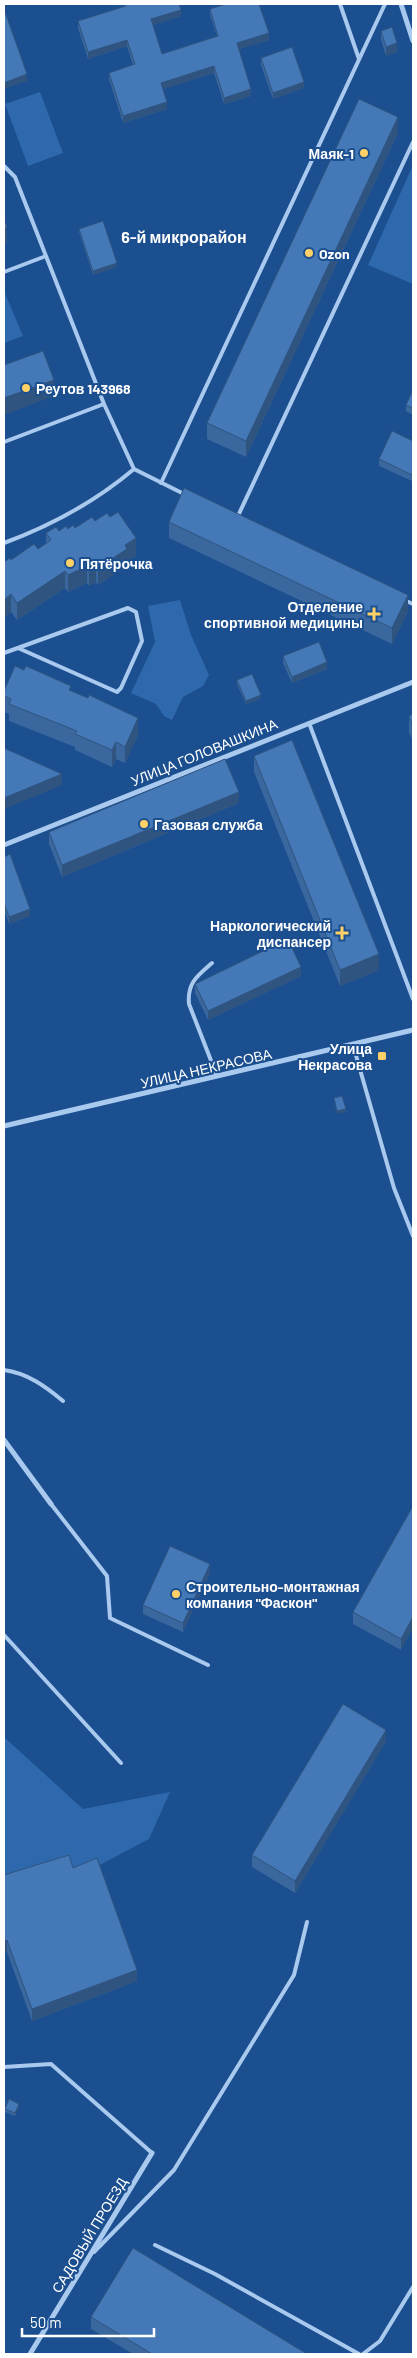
<svg xmlns="http://www.w3.org/2000/svg" width="417" height="2358" font-family="Barlow,sans-serif">
<rect width="100%" height="100%" fill="#1b4f8f"/>
<path fill="#2e69ad" d="M40 92 63 153 28 166 5 104Z
M413 165V284L368 265Z
M4 291 23 336 4 343Z
M180 600 191 635 209 675 203 686 183 697 172 720 164 716 156 704 131 693 155 642 148 606Z
M4 1737 83 1809 170 1792 149 1839 96 1867H60L4 1886Z"/>
<g fill="none" stroke-linecap="round" stroke-linejoin="round">
<path stroke="#a9c9ee" stroke-width="4" d="M340 4 359 59
M4 166 15 177 104 404 134 469 186 495
M4 272 46 256
M4 442 104 404
M161 483 385 4
M237 518 413 142
M4 543C50 526 96 501 134 469
M404 600 413 604
M4 653 128 608 136 612 142 641 121 688 117 692 18 648
M309 723 413 999
M212 963C197 976 187 983 189 1004L217 1076
M353 1045 394 1188 413 1236
M4 1370C27 1373 45 1386 63 1401
M51 1504 107 1576 110 1618 208 1665
M4 1635 121 1763
M4 2067 51 2064 152 2153
M155 2245 215 2274 359 2354
M94 2252 174 2170 294 1975 307 1922
M363 2354 380 2341 413 2287"/>
<path stroke="#a9c9ee" stroke-width="5" d="M401 4 413 41
M4 845 413 682
M4 1126 413 1030
M4 1440 51 1504
M30 2354 152 2153"/>
</g>
<path fill="#3a679d" d="M124 4H179L181 16 153 25 162 54 217 36 210 15V9L269 40 239 49 251 96 224 104 214 73 163 89 167 109 123 123 109 79V73L133 65 127 46 88 59 78 28V21L124 6Z
M381 31 397 52 386 56 381 40Z
M261 58 304 88 273 99 261 65Z
M398 133 246 457 207 439V423Z
M79 229 117 267 93 275 79 232Z
M413 390V415L406 411V405Z
M413 441V479L412 481 379 466V459Z
M95 521 136 556 127 561V566L98 585 96 582 89 586 87 583 68 592 65 588 17 620 11 612 4 617V562L11 560 38 549 46 543V533L68 529 75 528Z
M169 522 408 611 392 644 169 538Z
M283 656 327 669 292 683 283 663Z
M237 680 261 698 246 704 237 684Z
M4 691H71L138 735 125 763 116 759 112 767 75 750V747L9 721V714L4 712Z
M413 714V743L409 732V716Z
M254 756 379 970 340 986 254 772Z
M239 803 62 877 49 844V832Z
M4 857 30 916 9 924 4 910Z
M301 976 208 1020 195 993V984Z
M413 1506 401 1650 353 1624V1612Z
M210 1573 183 1632 143 1614V1605Z
M386 1741 295 1893 252 1867V1855Z
M73 1868 137 1981 32 2021 7 1952 4 1875Z
M19 2107 15 2116 5 2112V2109Z
M91 2317 307 2354H133L91 2329Z"/>
<path fill="#305480" d="M181 10V16L151 26V19Z
M269 33V40L237 50V43Z
M127 40V46L88 59V52Z
M397 43V52L386 56V47Z
M214 66V73L161 90V83Z
M27 74V81L4 89V83Z
M304 82V88L273 99V93Z
M251 89V96L224 104V98Z
M167 102V109L123 123V116Z
M398 117V133L246 457V441Z
M7 227V242L4 243V229Z
M117 263V267L93 275V271Z
M54 380V396L4 415V398Z
M136 538V556L127 561V566L98 585V568L125 545Z
M96 565V582L89 586V569Z
M87 566V583L68 592V575Z
M65 571V588L17 620V603Z
M11 594V612L4 617V600Z
M408 595V611L392 644V628Z
M327 662V669L292 683V677Z
M261 695V698L246 704V701Z
M138 718V735L125 763V747Z
M116 742V759L112 767V750Z
M62 774V785L4 809V798Z
M239 792V803L62 877V865Z
M30 909V916L9 924V917Z
M379 954V970L340 986V970Z
M301 967V976L208 1020V1011Z
M346 1109V1112L337 1114V1111Z
M210 1564V1573L183 1632V1623Z
M413 1617V1628L401 1650V1639Z
M386 1730V1741L295 1893V1881Z
M7 1940V1952H4V1941Z
M137 1970V1981L32 2021V2009Z
M19 2104V2107L15 2116V2113Z"/>
<path fill="#4478b7" stroke="#305480" d="M126 4H179L181 10 151 19 162 54 218 36 210 9 226 4H259L269 33 237 43 251 89 224 98 214 66 161 83 167 102 123 116 109 73 135 64 127 40 88 52 78 21 126 6Z
M4 9 27 74 4 83Z
M392 27 397 43 386 47 381 31Z
M292 47 304 82 273 93 261 58Z
M359 99 398 117 246 441 207 423Z
M4 219 7 227 4 229Z
M103 221 117 263 93 271 79 229Z
M43 351 54 380 4 398V365Z
M413 390V408L406 405Z
M392 431 413 441V472L412 475 379 459Z
M184 488 408 595 392 628 169 522Z
M118 512 136 538 125 545 127 549 98 568 96 565 89 569 87 566 68 575 65 571 17 603 11 594 4 600V562L10 558 11 560 34 544 38 549 51 540 46 533 56 527 59 531 66 526 68 529 73 525 75 528 92 517 95 521 107 513 110 517Z
M319 642 327 662 292 677 283 656Z
M15 666 24 670 26 666 71 686 69 690 88 698 89 695 138 718 125 747 116 742 112 750 75 734 77 731 9 704 11 699 4 696V691Z
M252 674 261 695 246 701 237 680Z
M413 714V727L409 716Z
M292 740 379 954 340 970 254 756Z
M4 748 62 774 4 798Z
M225 759 239 792 62 865 49 832Z
M10 854 30 909 9 917 4 903V857Z
M288 939 301 967 208 1011 195 984Z
M342 1096 346 1109 337 1111 334 1098Z
M413 1506V1617L401 1639 353 1612Z
M170 1546 210 1564 183 1623 143 1605Z
M343 1704 386 1730 295 1881 252 1855Z
M69 1855 73 1868 97 1858 137 1970 32 2009 7 1940 4 1941V1875Z
M9 2099 19 2104 15 2113 5 2109Z
M133 2248 307 2354H152L91 2317Z"/>
<g fill="#ffd166" stroke="#1b4f8f" stroke-width="2">
<circle cx="364" cy="153" r="5"/>
<circle cx="309" cy="253" r="5"/>
<circle cx="26" cy="388" r="5"/>
<circle cx="70" cy="563" r="5"/>
<path d="M371.5 606.5h5v5h5v5h-5v5h-5v-5h-5v-5h5z"/>
<circle cx="144" cy="824" r="5"/>
<path d="M339.5 925.5h5v5h5v5h-5v5h-5v-5h-5v-5h5z"/>
<rect x="377" y="1051" width="10" height="10" rx="2.5"/>
<circle cx="176" cy="1594" r="5"/>
</g>
<g text-anchor="middle" dominant-baseline="central" stroke-width="4" stroke-linejoin="round" paint-order="stroke">
<g font-size="14" font-weight="bold" fill="#fff" stroke="#1b4f8f" text-anchor="start">
<text x="354" y="153" text-anchor="end">Маяк-1</text>
<text x="319" y="253">Ozon</text>
<text x="36" y="388">Реутов 143968</text>
<text x="80" y="563">Пятёрочка</text>
<text x="363" y="606" text-anchor="end">Отделение<tspan x="363" dy="16">спортивной медицины</tspan></text>
<text x="154" y="824">Газовая служба</text>
<text x="331" y="925" text-anchor="end">Наркологический<tspan x="331" dy="16">диспансер</tspan></text>
<text x="372" y="1048" text-anchor="end">Улица<tspan x="372" dy="16">Некрасова</tspan></text>
<text x="186" y="1586">Строительно-монтажная<tspan x="186" dy="16">компания "Фаскон"</tspan></text>
</g>
<g font-size="14" fill="#fff" stroke="#1b4f8f">
<text transform="translate(204 752) rotate(-22)">УЛИЦА ГОЛОВАШКИНА</text>
<text transform="translate(206 1068) rotate(-13)">УЛИЦА НЕКРАСОВА</text>
<text transform="translate(89 2235) rotate(-59)">САДОВЫЙ ПРОЕЗД</text>
</g>
<g font-size="16" font-weight="bold" fill="#fff" stroke="#1b4f8f">
<text x="184" y="236">6-й микрорайон</text>
</g>
</g>
<rect width="417" height="2358" fill="none" stroke="#ffffff" stroke-width="10"/>
<path d="M22 2328v8h132v-8" fill="none" stroke="#ffffff" stroke-width="2.5"/>
<text x="30" y="2328" font-size="15" fill="#ffffff" stroke="#1b4f8f" stroke-width="4" paint-order="stroke">50 m</text>
</svg>
